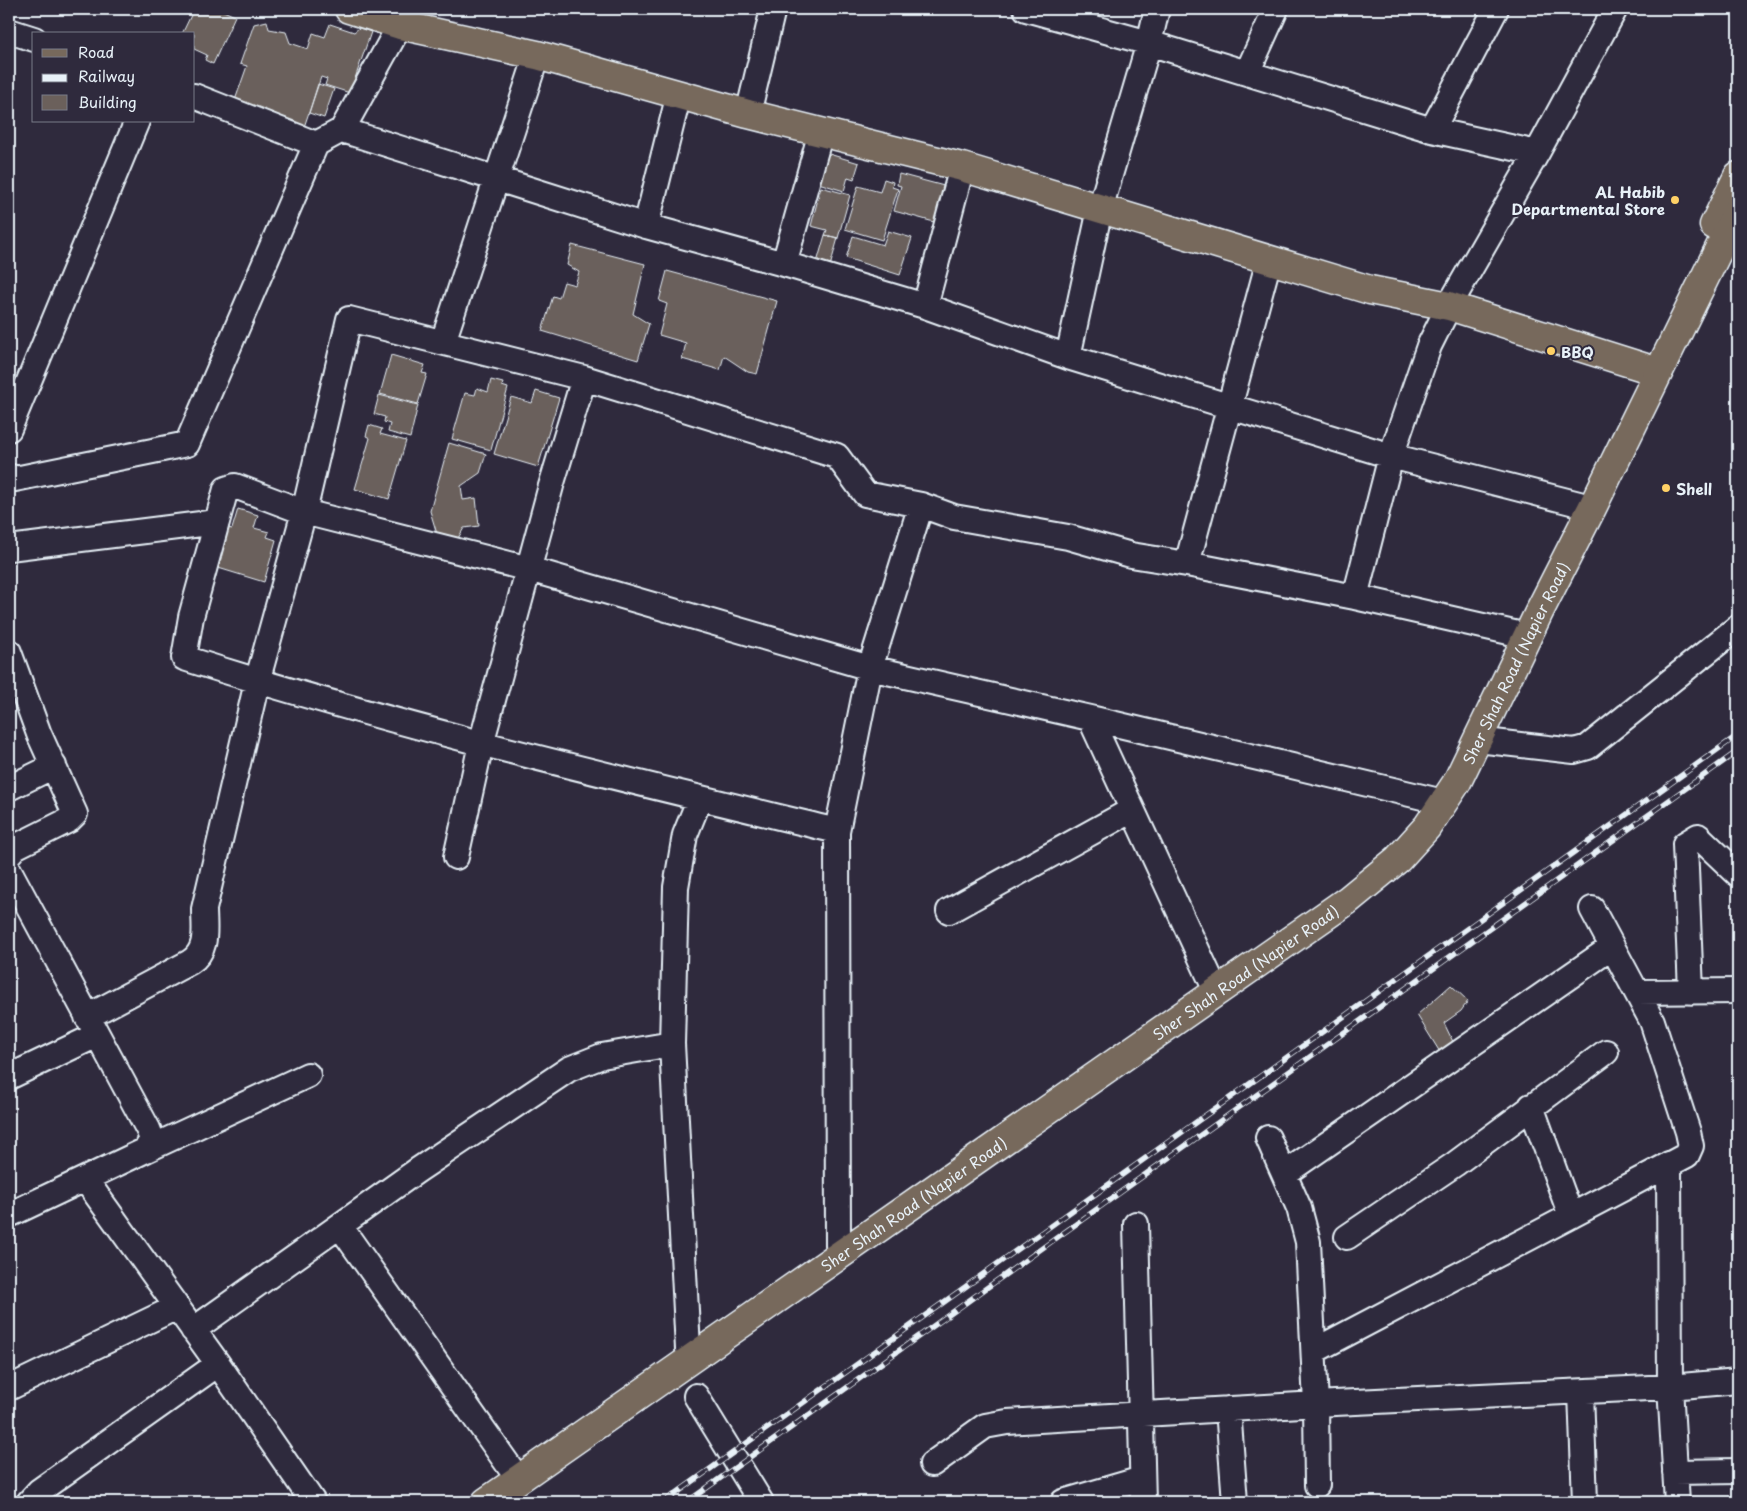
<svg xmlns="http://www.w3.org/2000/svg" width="1747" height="1511" font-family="'Playpen Sans',sans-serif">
<rect width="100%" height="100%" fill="#2f2a3d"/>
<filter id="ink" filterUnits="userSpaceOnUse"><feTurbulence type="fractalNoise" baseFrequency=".02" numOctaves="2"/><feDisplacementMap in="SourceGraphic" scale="10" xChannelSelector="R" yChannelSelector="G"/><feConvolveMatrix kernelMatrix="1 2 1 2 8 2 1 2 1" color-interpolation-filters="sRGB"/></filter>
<g filter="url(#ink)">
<path fill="#6b605b" stroke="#e8f1f8" d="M194 9H219L235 16 213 64 205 60 207 55 194 49V34H182Z
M267 21 269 29 286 32 290 43 308 49 313 33 325 37 330 24 354 32 359 28 371 32 350 93 325 85 327 79 321 77 303 130 233 106 247 66 240 64 254 24Z
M318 84 334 89 324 118 309 113Z
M819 151 859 163 854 179 848 177 844 191 812 181Z
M899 174 944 186 934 222 894 211 901 186 897 185Z
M884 179 893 182 892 187 898 189 882 240 845 229 858 186 880 192Z
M821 187 850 195 838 238 825 235 827 230 811 226Z
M888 231 912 238 900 275 846 258 853 236 883 245Z
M825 235 838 238 829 270 816 266Z
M572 245 645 264 633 314 649 324 638 360 542 331 553 296 559 298 564 282 575 285 579 272 567 265Z
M667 271 777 301 757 374 748 372 724 356 720 370 682 359 686 343 659 335 667 304 659 301Z
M391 355 425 365 422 373 427 374 418 404 380 394Z
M491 380 503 383 502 386 508 388 491 450 452 439 465 393 475 395 477 388 488 392Z
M536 391 559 398 538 467 494 454 511 397 532 403Z
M379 395 418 405 410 438 388 432 390 424 384 422 385 417 374 414Z
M369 425 382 429 380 434 406 441 389 499 355 489 370 438 366 436Z
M449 443 486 454 480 473 461 486 463 500 476 498 479 526 464 528 457 540 437 534 430 511Z
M238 509 258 515 254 528 269 532 267 537 276 540 264 582 215 567 225 527 232 529Z
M1451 985 1468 1001 1461 1011 1444 1023 1456 1048 1443 1057 1417 1015Z"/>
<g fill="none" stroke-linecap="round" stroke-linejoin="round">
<g stroke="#e8f1f8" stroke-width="28">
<path id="minor" d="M1026 9 1149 43 1432 130 1537 153
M9 31 34 39
M1247 73 1276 9
M194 96 316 144
M748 114 773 9
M342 130 646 226 784 264 925 306 1068 357 1391 456 1579 504
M1432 130 1496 9
M646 226 679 94
M784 264 821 132
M925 306 962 167
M443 342 537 55
M1068 357 1100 209 1149 43 1157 9
M9 429 137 121
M9 476 15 479 187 444 316 144 342 130 400 25
M9 548 217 522
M1187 564 1269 260
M1355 597 1391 456 1429 346 1449 306 1537 153 1615 9
M9 652 39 734 75 814 69 820 15 847 9 854
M1090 718 1211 980
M1477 740 1574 751 1588 747 1738 627
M9 788 54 766
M837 831C618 778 399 727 184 658L191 617 226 489 235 486 304 512 529 569 870 668 1090 718 1435 800
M456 857 481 744 551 486 584 378
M9 870 148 1129 152 1139 146 1150 9 1215
M949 911 1132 810
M1637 992 1738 991
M1691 992 1685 844 1698 836 1738 874
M87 1017 190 962C209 950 204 928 204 909L257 682 304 512 349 319 584 378 837 456 865 494 921 505 954 517 1068 537 1131 555 1187 564 1355 597 1518 634
M9 1077 97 1035
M1531 1106 1571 1216
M1268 1138 1299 1208 1308 1242 1316 1404 1317 1485
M146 1150 308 1075
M1669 1164 1670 1387 1677 1502
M1284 1174 1612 947
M85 1179 218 1364 313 1502
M1136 1224 1143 1502
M340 1226 514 1473
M1347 1237 1455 1164 1606 1052
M838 1245 837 831 870 668 921 505
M193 1330 418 1170 569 1069 602 1056 672 1044
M688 1349 672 1044 676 887 685 835 700 798
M1314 1351 1687 1155 1691 1146 1688 1132 1652 1021 1592 909
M9 1388 177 1307
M1581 1392 1585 1502
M696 1396 761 1502
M1228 1409 1235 1502
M932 1464 985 1426 1007 1422 1335 1403 1670 1387 1738 1381
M1675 1472 1738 1471
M29 1502 39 1491 218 1364
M1063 1502 1142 1479"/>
</g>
<g stroke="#e8f1f8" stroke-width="31">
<g id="major">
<path d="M349 9 400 25 537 55 748 114 962 167 1370 290 1449 306 1646 368"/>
<path d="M1714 225 1738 176"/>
<path id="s1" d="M486 1502 1348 900 1398 859 1427 827 1457 782 1540 610 1592 508 1738 210"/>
</g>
</g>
<use href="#minor" stroke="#2f2a3d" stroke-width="24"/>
<use href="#major" stroke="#77695c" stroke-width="28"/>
<g stroke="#e8f1f8" stroke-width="5.5">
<path id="rail" d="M664 1502 1738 735
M687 1502 1738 751"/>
</g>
<use href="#rail" stroke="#2f2a3d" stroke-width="4" stroke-dasharray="11" stroke-linecap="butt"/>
</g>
</g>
<g fill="#ffd166" stroke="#2f2a3d" stroke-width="2">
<circle cx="1675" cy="200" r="5"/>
<circle cx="1551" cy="351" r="5"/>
<circle cx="1666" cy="488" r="5"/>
</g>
<g text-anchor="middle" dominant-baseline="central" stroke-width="4" stroke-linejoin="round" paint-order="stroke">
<g font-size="15" font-weight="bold" fill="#e8f1f8" stroke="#2f2a3d" text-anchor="start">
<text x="1665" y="191" text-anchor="end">AL Habib<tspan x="1665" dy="17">Departmental Store</tspan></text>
<text x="1561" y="351">BBQ</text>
<text x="1676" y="488">Shell</text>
</g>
<g font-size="15" fill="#e8f1f8" stroke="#2f2a3d">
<text stroke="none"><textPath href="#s1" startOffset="1346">Sher Shah Road (Napier Road)</textPath></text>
<text stroke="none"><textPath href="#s1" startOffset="926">Sher Shah Road (Napier Road)</textPath></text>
<text stroke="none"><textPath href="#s1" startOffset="521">Sher Shah Road (Napier Road)</textPath></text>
</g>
</g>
<rect width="1747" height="1511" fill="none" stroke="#2f2a3d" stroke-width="30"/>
<rect x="15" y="15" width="1717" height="1481" fill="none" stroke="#e8f1f8" stroke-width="2" filter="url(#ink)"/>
<rect x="32" y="32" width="162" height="90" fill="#2f2a3d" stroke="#797a88"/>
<rect x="42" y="49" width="25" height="8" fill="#77695c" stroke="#797a88"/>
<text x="78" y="58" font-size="15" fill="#e8f1f8">Road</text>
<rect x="42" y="74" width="25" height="8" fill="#e8f1f8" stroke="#797a88"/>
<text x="78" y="82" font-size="15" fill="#e8f1f8">Railway</text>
<rect x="42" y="95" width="25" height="15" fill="#6b605b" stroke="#797a88"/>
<text x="78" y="108" font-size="15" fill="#e8f1f8">Building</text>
</svg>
